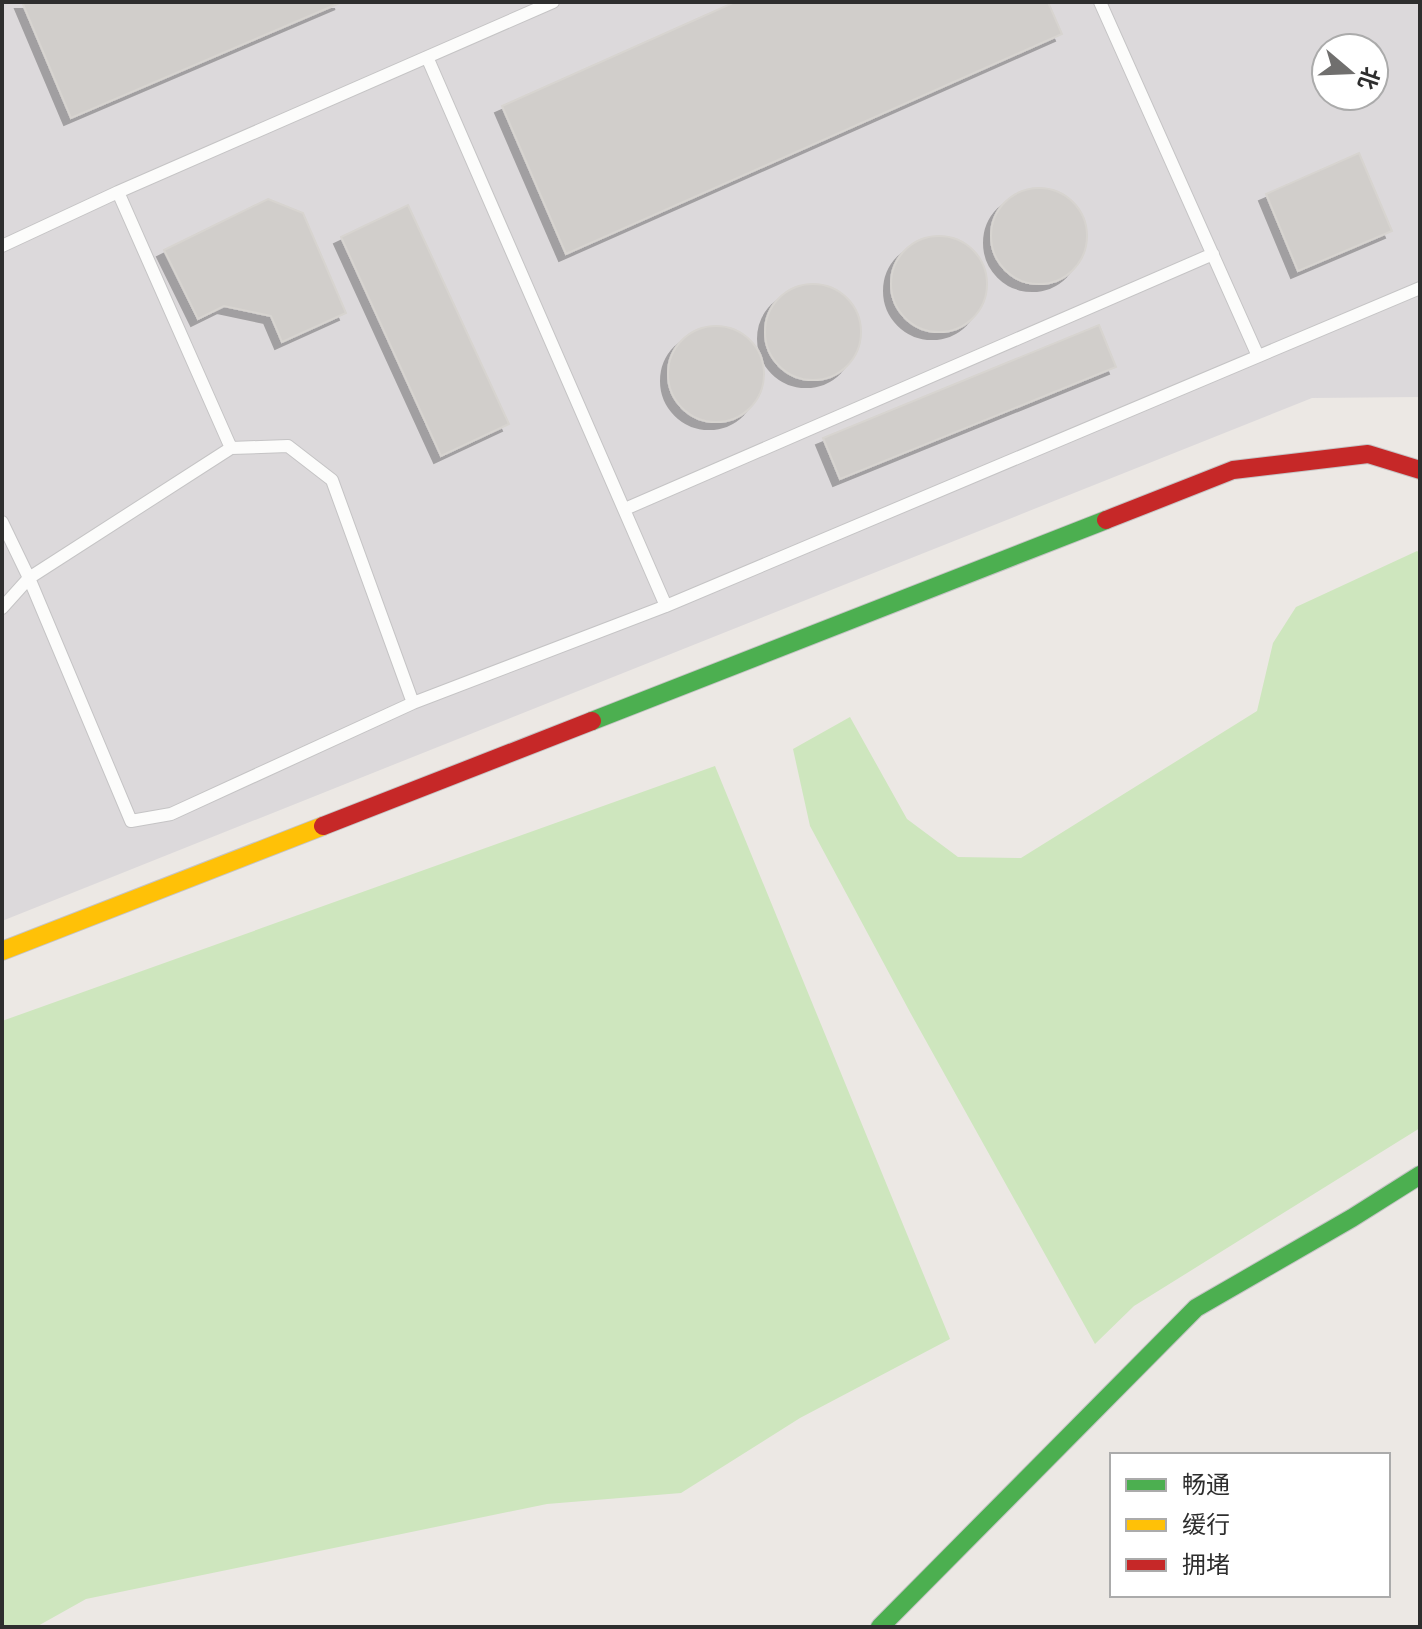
<svg xmlns="http://www.w3.org/2000/svg" width="1422" height="1629" font-family="Raleway,'Noto Sans SC',sans-serif">
<defs>
<filter id="shadow"><feDropShadow dx="-7" dy="7" stdDeviation="0" flood-color="#0004"/></filter>
</defs>
<rect width="100%" height="100%" fill="#ece8e4"/>
<path fill="#dcd9db" fill-rule="evenodd" d="M2 2H1420V397L1312 398 2 921ZM1326 48H1374V96H1326Z"/>
<path fill="#cee6be" d="M1417 551 1420 553V1128L1134 1306 1095 1344 911 1014 810 826 793 749 850 717 907 819 958 857 1021 858 1257 711 1273 643 1296 607Z
M715 766 950 1339 800 1418 681 1493 547 1504 86 1599 36 1627H2V1021Z"/>
<path fill="#d1cecb" stroke="#d7d4d0" stroke-width="2" filter="url(#shadow)" d="M22 2H342L71 118Z
M735 2H1048L1062 34 566 254 502 106Z
M1359 153 1392 231 1298 271 1266 194Z
M991 236a48 48 0 1 1 96 0a48 48 0 1 1-96 0Z
M268 199 303 213 346 313 282 342 271 316 224 306 198 319 164 250Z
M408 205 509 424 441 456 341 237Z
M891 284a48 48 0 1 1 96 0a48 48 0 1 1-96 0Z
M765 332a48 48 0 1 1 96 0a48 48 0 1 1-96 0Z
M1099 325 1116 367 840 479 823 438Z
M668 374a48 48 0 1 1 96 0a48 48 0 1 1-96 0Z"/>
<g fill="none" stroke-linecap="round" stroke-linejoin="round">
<g stroke="#c5c4c5" stroke-width="14">
<path id="lane" d="M1100 2 1258 356
M427 57 666 606
M2 246 118 192 553 2
M231 448 288 446 332 480 413 703
M625 509 1213 254
M2 522 29 578 131 821 171 814 413 703 666 606 1420 288
M2 608 29 578 231 448 118 192"/>
</g>
<g stroke="#c5c4c5" stroke-width="20">
<path id="fast" d="M592 721 1106 520
M880 1627 1196 1308 1352 1218 1420 1175"/>
</g>
<g stroke="#c5c4c5" stroke-width="20">
<path id="slow" d="M2 951 323 826"/>
</g>
<g stroke="#c5c4c5" stroke-width="20">
<path id="jam" d="M1106 520 1233 470 1368 454 1420 470
M323 826 592 721"/>
</g>
<use href="#lane" stroke="#fcfcfb" stroke-width="12"/>
<use href="#fast" stroke="#4caf50" stroke-width="18"/>
<use href="#slow" stroke="#ffc107" stroke-width="18"/>
<use href="#jam" stroke="#c62828" stroke-width="18"/>
</g>
<rect width="1422" height="1629" fill="none" stroke="#2e2e2e" stroke-width="8"/>
<rect x="1110" y="1453" width="280" height="144" fill="#ffffff" stroke="#ababab" stroke-width="2"/>
<rect x="1126" y="1479" width="40" height="12" fill="#4caf50" stroke="#ababab" stroke-width="2"/>
<text x="1182" y="1493" font-size="24" fill="#2e2e2e">畅通</text>
<rect x="1126" y="1519" width="40" height="12" fill="#ffc107" stroke="#ababab" stroke-width="2"/>
<text x="1182" y="1533" font-size="24" fill="#2e2e2e">缓行</text>
<rect x="1126" y="1559" width="40" height="12" fill="#c62828" stroke="#ababab" stroke-width="2"/>
<text x="1182" y="1573" font-size="24" fill="#2e2e2e">拥堵</text>
<g transform="translate(1350 72) rotate(109)"><circle r="38" fill="#ffffff" stroke="#ababab" stroke-width="2"/>
<path d="M0-6L14 30L0 20L-14 30Z" fill="#706f6e"/>
<text y="-12" font-size="22" font-weight="bold" text-anchor="middle" fill="#2e2e2e">北</text>
</g>
</svg>
